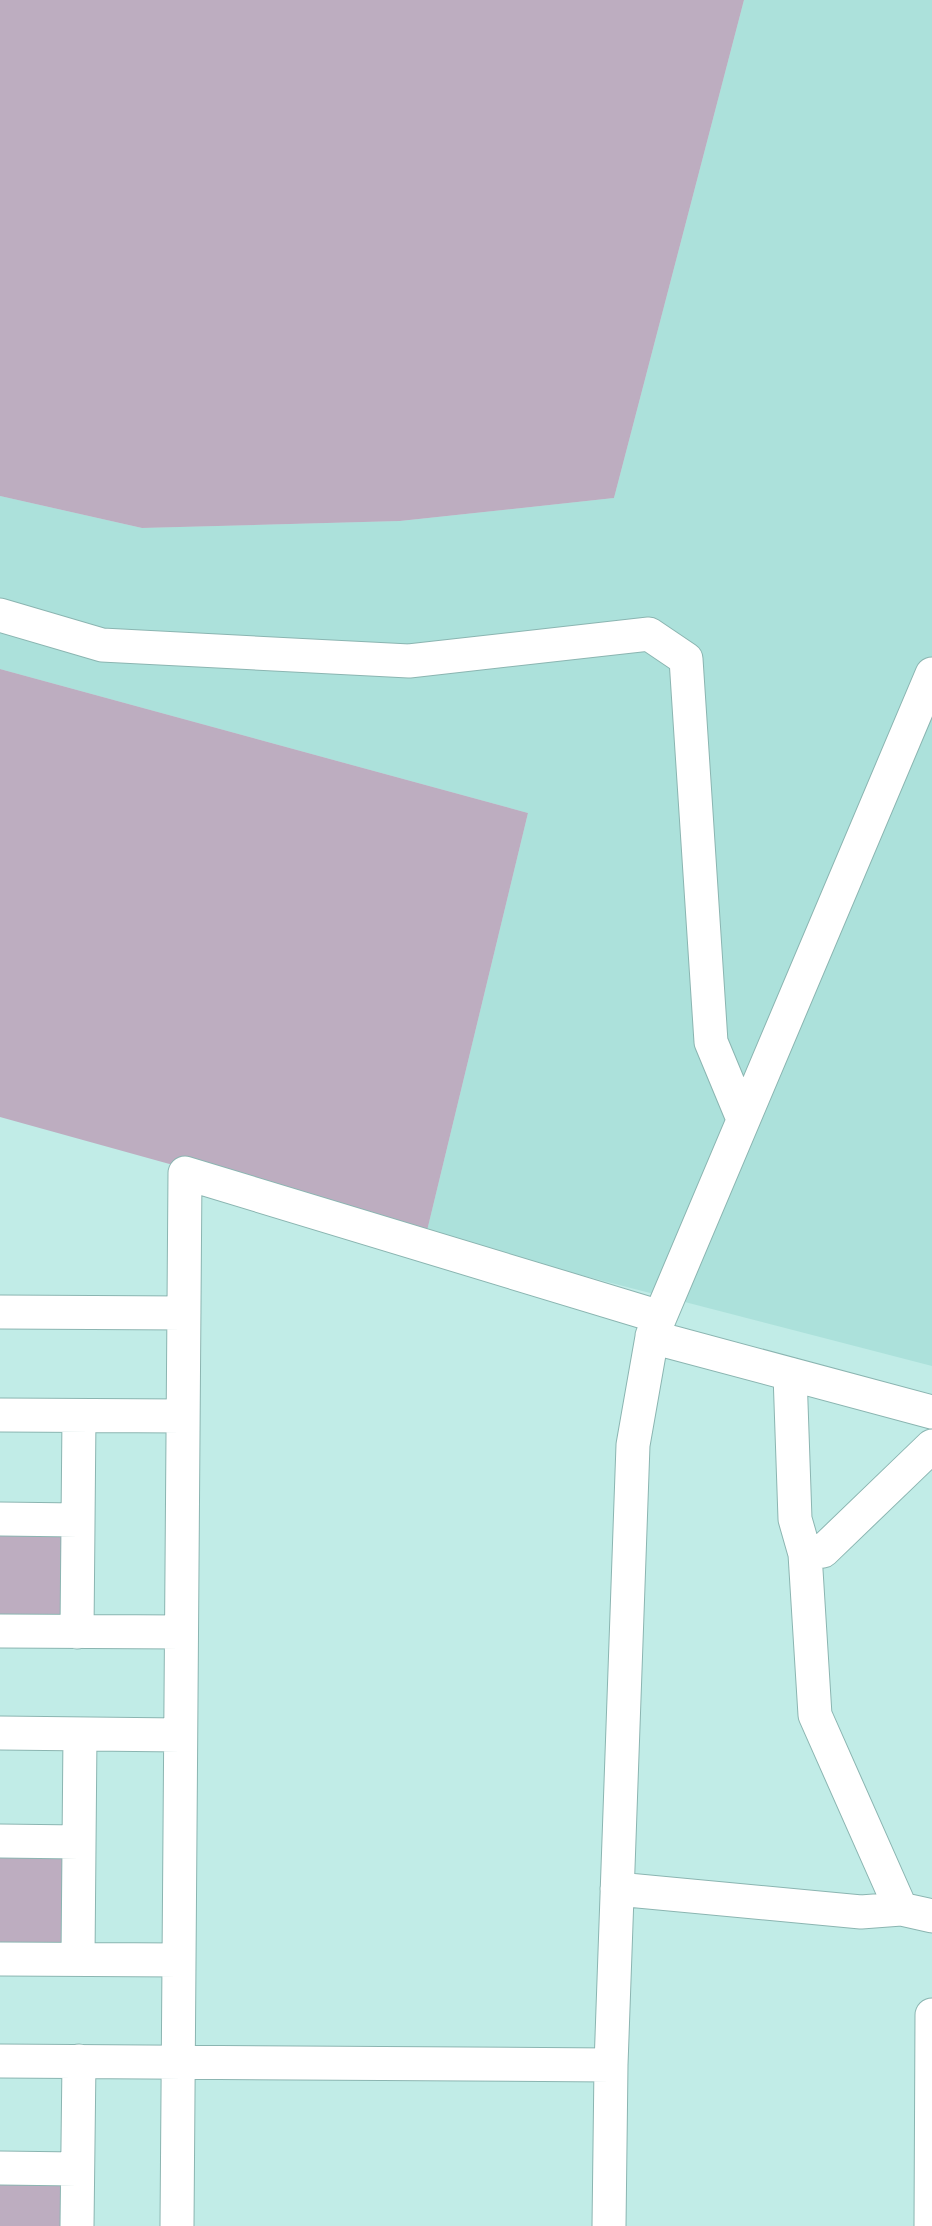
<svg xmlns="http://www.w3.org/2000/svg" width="932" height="2226" font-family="Helvetica,sans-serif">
<rect width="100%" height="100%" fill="#c1ece7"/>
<path fill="#ace1db" d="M744 0H932V1366L426 1235 528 813 0 669V496L142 528 400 521 614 498Z"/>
<path fill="#bdadc0" d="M0 0H744L614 498 400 521 142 528 0 496Z
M0 669 528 813 426 1235 0 1117Z
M0 1524H70V1628H0Z
M0 1852 71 1853 70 1945 0 1944Z
M0 2183 67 2184V2226H0Z"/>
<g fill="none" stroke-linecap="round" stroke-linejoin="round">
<g stroke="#8bb5b1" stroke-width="35">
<path id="minor" d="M0 615 102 645 409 661 649 634 686 659 711 1042 743 1119
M0 1312 184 1313
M652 1336 932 674
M790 1374 795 1519 805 1554 815 1715 901 1909
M0 1415 183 1416
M0 1519 78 1520
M805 1554 823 1551 932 1446
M0 1631 181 1632
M77 1632 79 1416
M0 1733 180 1735
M0 1841 79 1842
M617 1889 861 1912 901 1909 932 1916
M0 1959 179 1960
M78 1959 80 1734
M0 2061 611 2065
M0 2168 77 2169
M77 2226 79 2061
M177 2226 185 1173 660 1317
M609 2226 611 2065 633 1445 652 1337 932 1412
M931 2226 932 2015"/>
</g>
<use href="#minor" stroke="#fff" stroke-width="33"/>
</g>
</svg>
